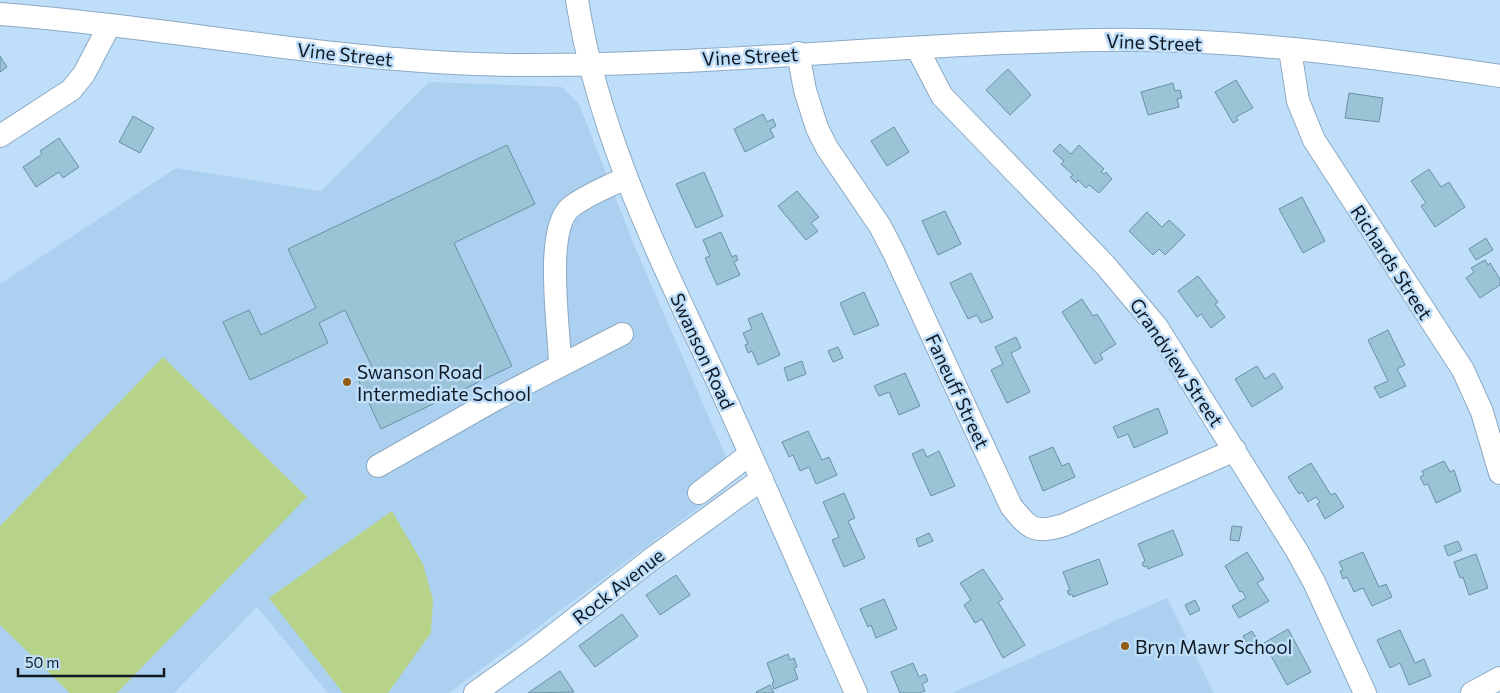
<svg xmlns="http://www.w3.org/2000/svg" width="1500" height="693" font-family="Commissioner,sans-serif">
<rect width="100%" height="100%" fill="#bfdefa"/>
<path fill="#acd0f0" d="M429 82 562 87 579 104 634 245 736 480 449 693H328L257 607 174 693H0V284L176 168 321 191Z
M1167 598 1214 693H952Z"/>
<path fill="#b7d38a" d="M163 357 307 497 117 693H70L0 625V526Z
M392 511 423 564 433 600 431 633 388 693H343L269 598Z"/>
<path fill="#9ac3d5" stroke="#6991a2" d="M0 56 7 67 0 72Z
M1008 69 1031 95 1010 115 986 90Z
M1236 80 1253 108 1236 117 1238 120 1233 123 1215 92Z
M1173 83 1175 91 1180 90 1182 98 1177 99 1179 107 1148 115 1141 92Z
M1349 93 1383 98 1379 122 1345 118Z
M763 114 767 122 773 119 776 126 770 129 774 137 745 152 734 129Z
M133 116 154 128 140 153 119 142Z
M894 127 909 152 887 166 871 141Z
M59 138 79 167 63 178 59 172 36 187 23 167 42 154 40 151Z
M1060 144 1071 154 1079 145 1104 169 1101 172 1104 174 1106 172 1112 179 1099 193 1089 185 1086 188 1078 180 1076 183 1070 177 1073 175 1061 164 1064 161 1053 151Z
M507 145 535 204 454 243 512 366 381 429 356 375 372 367 345 310 319 323 328 343 250 380 223 322 249 310 261 335 316 308 288 249Z
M1429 169 1441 187 1449 182 1465 207 1435 227 1421 206 1426 203 1411 181Z
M704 172 723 216 696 228 676 184Z
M797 191 819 217 811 223 818 231 806 240 778 206Z
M1302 197 1325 241 1303 253 1279 209Z
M945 211 961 244 938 255 922 221Z
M1147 212 1162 227 1169 220 1185 235 1165 255 1159 249 1153 255 1129 231Z
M721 232 732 257 736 255 738 260 734 262 740 275 717 285 705 258 710 256 703 240Z
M1486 238 1493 250 1476 260 1469 249Z
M1485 260 1488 265 1490 263 1500 279V285L1480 298 1466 278 1474 272 1471 268Z
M971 273 993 318 981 323 977 315 968 319 950 283Z
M1198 276 1218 302 1215 304 1225 317 1211 328 1201 314 1197 317 1178 291Z
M864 292 879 325 854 335 840 303Z
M1082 299 1093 316 1097 314 1116 344 1100 354 1103 359 1095 364 1062 312Z
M762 313 780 355 758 365 752 351 748 353 745 345 748 344 743 333 752 329 748 319Z
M1388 330 1405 365 1397 369 1406 386 1380 398 1374 387 1388 381 1368 340Z
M1016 337 1021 348 1011 353 1030 392 1007 403 991 370 1003 364 995 347Z
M838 347 843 358 833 362 828 351Z
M802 361 806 374 788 381 784 368Z
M1257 366 1265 379 1274 373 1283 388 1252 407 1235 379Z
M905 373 920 406 899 415 889 392 879 396 874 386Z
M1158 408 1168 433 1134 448 1128 434 1118 438 1113 427Z
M808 431 822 460 829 457 837 475 816 484 809 467 800 471 793 455 789 457 782 442Z
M1053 447 1062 466 1069 463 1075 477 1043 491 1029 457Z
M923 449 927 457 939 451 955 486 931 496 912 454Z
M1444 461 1450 472 1454 470 1461 491 1436 503 1428 484 1424 485 1420 477 1424 475 1422 471Z
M1311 463 1331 495 1335 493 1344 507 1325 519 1317 504 1320 502 1316 497 1308 502 1302 492 1299 494 1288 477Z
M844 493 855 518 848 521 865 558 844 567 832 540 839 537 823 502Z
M1232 526 1242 527 1239 541 1230 540Z
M1173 530 1183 555 1148 569 1147 566 1144 567 1142 563 1145 561 1138 544Z
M929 533 933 541 919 547 916 539Z
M1458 541 1462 550 1448 556 1444 546Z
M1247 552 1264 579 1257 583 1269 601 1239 618 1232 606 1246 598 1242 591 1240 592 1225 566Z
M1363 552 1379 587 1386 584 1392 597 1372 606 1363 588 1354 592 1347 577 1343 579 1340 571 1343 570 1339 562Z
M1476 554 1488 588 1469 595 1463 577 1460 578 1454 562Z
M1099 559 1108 584 1073 597 1072 594 1069 595 1067 591 1070 590 1063 572Z
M983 569 1003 599 998 602 1025 645 1003 658 982 619 975 623 964 605 971 600 960 583Z
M676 575 690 595 660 615 646 595Z
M884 599 897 629 876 638 871 625 868 627 860 609Z
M1195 600 1200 610 1190 615 1185 605Z
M622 614 638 636 595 667 579 646Z
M1288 629 1311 672 1287 685 1264 643Z
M1400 630 1415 663 1424 659 1431 676 1409 685 1400 663 1390 668 1377 640Z
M1252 631 1259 643 1250 648 1243 636Z
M788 654 790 660 794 658 797 667 794 668 798 679 774 689 772 683 774 682 767 663Z
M913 663 919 677 925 674 928 681 922 684 925 691 919 693H900L891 672Z
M560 671 574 692 528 693Z
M770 685 774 693H757L756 692Z"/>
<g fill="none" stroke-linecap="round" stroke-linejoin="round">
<g stroke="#8ca9c4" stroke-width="24">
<path id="minor" d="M577 0C599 140 662 261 721 389 767 490 811 592 856 693
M0 14C174 27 344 64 519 65 713 66 907 43 1101 40 1235 38 1368 56 1500 76
M917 48 942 96 1105 265 1157 327 1297 551 1314 582 1365 693
M1290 50 1298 101 1314 140 1463 370 1482 412 1500 473
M798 53 805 90 817 128 827 148 880 226 894 253 1011 506C1029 529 1034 534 1064 525L1235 450
M0 136 71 90 84 74 109 26
M560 365C560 332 543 229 571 207 586 195 608 187 625 178
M378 466 496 399 622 334
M699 493 750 454
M475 693 536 649 653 558 762 479
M1472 693 1500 678"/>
</g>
<use href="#minor" stroke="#fff" stroke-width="22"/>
</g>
<g fill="#935b15" stroke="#bfdefa" stroke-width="2">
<circle cx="347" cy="382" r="5"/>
<circle cx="1125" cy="646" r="5"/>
</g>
<g text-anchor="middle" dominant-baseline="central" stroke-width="5" stroke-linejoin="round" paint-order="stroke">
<g font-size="19" fill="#0e1923" stroke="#bfdefa">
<text transform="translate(1154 42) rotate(2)">Vine Street</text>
<text transform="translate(345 54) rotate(6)">Vine Street</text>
<text transform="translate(750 56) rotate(-3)">Vine Street</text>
<text transform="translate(1392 262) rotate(57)">Richards Street</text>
<text transform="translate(703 351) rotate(65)">Swanson Road</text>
<text transform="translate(1177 362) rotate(56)">Grandview Street</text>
<text transform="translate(958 391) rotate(65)">Faneuff Street</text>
<text transform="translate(618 586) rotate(-38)">Rock Avenue</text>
</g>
<g font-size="19" fill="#0e1923" stroke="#bfdefa" text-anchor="start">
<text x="357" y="371">Swanson Road<tspan x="357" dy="22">Intermediate School</tspan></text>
<text x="1135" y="646">Bryn Mawr School</text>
</g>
</g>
<path d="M18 668v8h146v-8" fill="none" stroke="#0e1923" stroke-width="2.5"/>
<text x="25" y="668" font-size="15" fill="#0e1923" stroke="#bfdefa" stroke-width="4" paint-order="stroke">50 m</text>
</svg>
